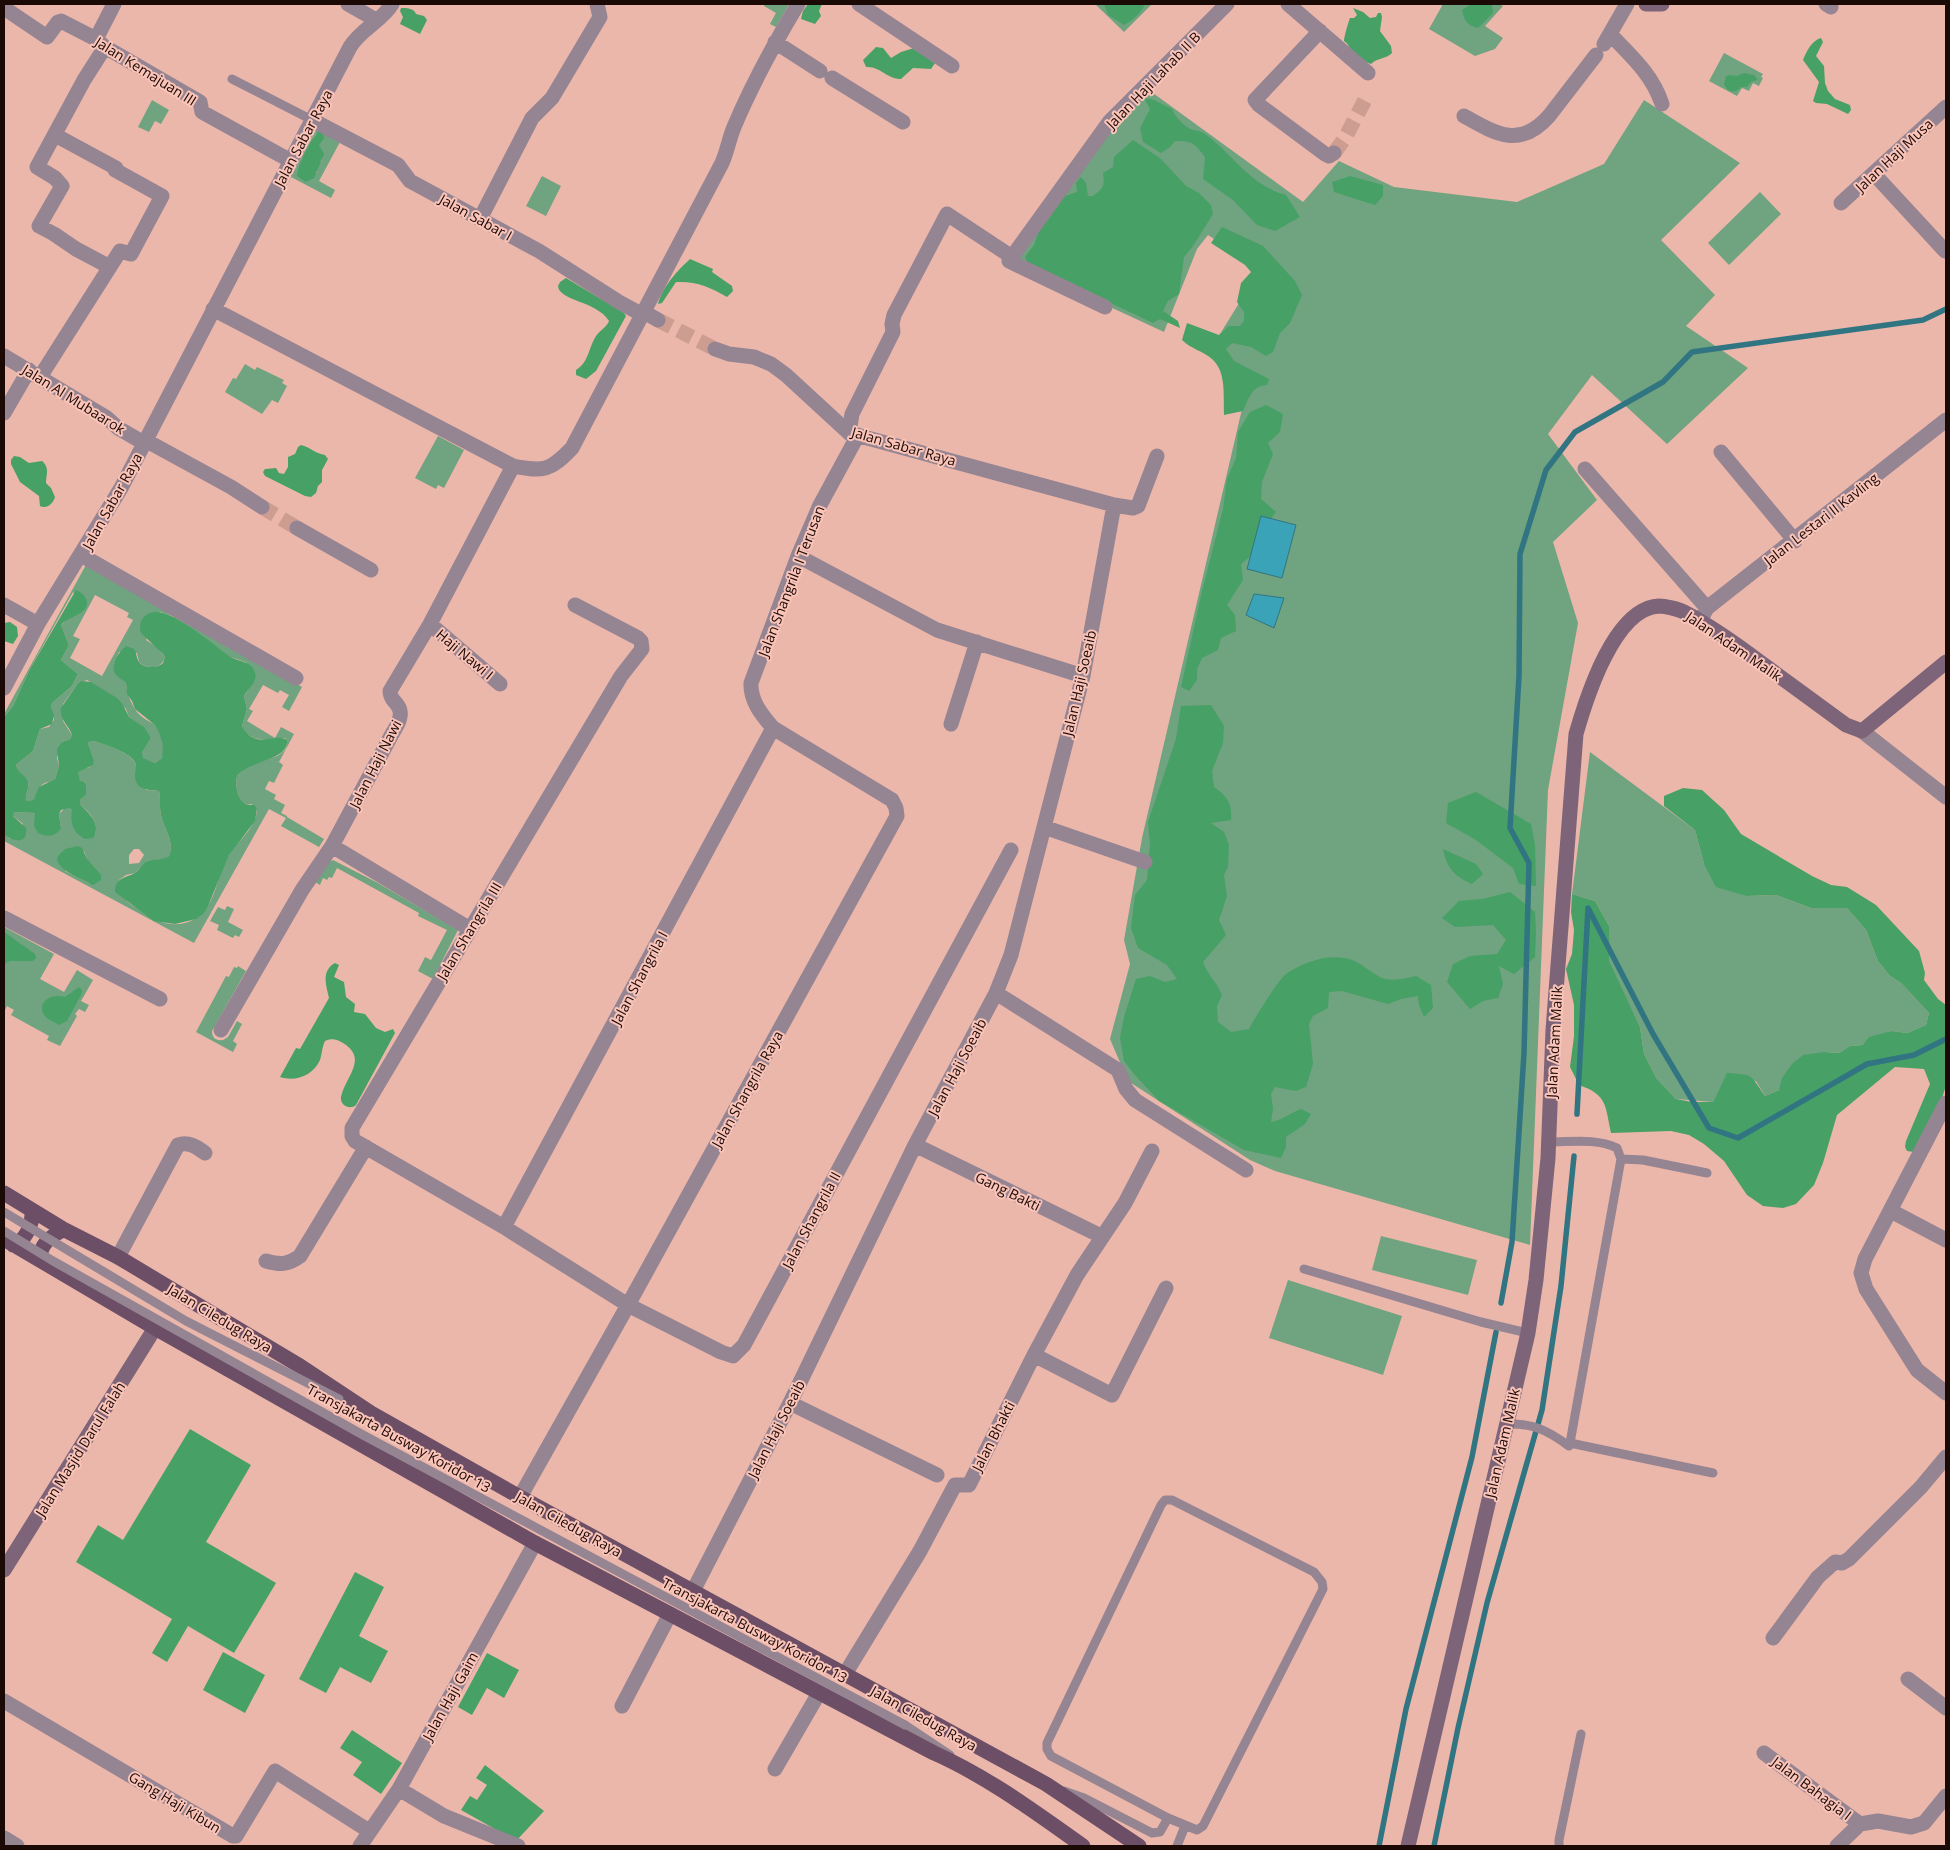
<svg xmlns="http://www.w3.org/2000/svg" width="1950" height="1850" font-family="'Open Sans',sans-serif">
<rect width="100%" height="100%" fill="#ecb7ab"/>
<path fill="#70a37f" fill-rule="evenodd" d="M765 4H789L776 27 770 24 776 13 764 6Z
M1095 4H1152L1124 32Z
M1443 4H1499L1503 6 1485 26 1503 38 1495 49 1475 56 1429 29Z
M1724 53 1763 74 1761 77 1763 78 1759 86 1753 83 1749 91 1742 88 1737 96 1709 81Z
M1146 88 1303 202 1339 161 1394 187 1517 202 1604 164 1644 100 1740 163 1661 240 1715 295 1686 326 1748 368 1667 444 1592 375 1548 434 1597 500 1553 542 1578 623 1548 790 1530 1245 1275 1171 1250 1160 1128 1081 1110 1039 1130 964 1124 940 1142 838 1249 379 1209 352 1260 269 1208 235 1197 249 1164 332 1011 261 1100 138Z
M152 100 169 110 161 124 155 121 149 132 138 127Z
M316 130 340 142 319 181 335 190 331 198 291 177ZM316 134 322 160 317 167V173L301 161Z
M542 176 561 186 546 216 526 206Z
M1760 192 1781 214 1729 265 1708 243Z
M245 364 255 370 257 367 284 380 282 383 287 386 278 403 272 400 262 414 225 392 233 378 236 379Z
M438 436 464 450 444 488 438 485 436 489 415 478Z
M87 563 302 687 289 711 282 707 289 695 280 690 278 693 263 685 249 709 253 711 247 721 275 738 281 727 294 734 279 762 283 765 274 783 269 781 265 789 276 795 274 799 285 805 281 813 287 816V817L324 839 319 847 281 826 286 818 269 809 194 943 4 841V835L10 839 23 824 12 815 14 812 36 813 35 821 61 828 59 814 65 808H69L72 810V815L95 834C99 820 89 813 80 804V800L86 795 78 776V772L82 769 90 767 94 760 88 743 92 741C102 742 131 753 135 763 138 769 135 776 137 783L146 790 159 791C161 799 159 807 161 815 164 830 175 840 169 856L165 859 148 861 135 873 126 875 119 880C121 886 123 896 127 901 131 905 136 907 140 910 161 928 190 931 207 907 218 891 219 869 230 853 240 839 257 827 257 808L251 804 247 805C237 799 235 787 237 776 241 772 244 768 250 765 262 759 289 759 287 740L285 738C267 737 253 746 242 726L247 709 244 696 252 685 247 663C241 660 235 659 229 656 208 643 184 617 160 612L146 640 157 647 165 657C162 669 147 670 139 662L137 653 119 652 114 664 115 672 126 683C126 692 133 709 140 715 144 719 149 721 154 724 163 732 165 747 162 758L155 763 142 758V753L151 738 143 727 129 717 126 709 113 696 87 680 78 683 63 704V721L72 735 70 739 62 742 57 758 59 766 55 779C51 782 46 782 43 784 35 790 39 803 26 801 25 793 31 786 27 779 23 773 18 772 16 765L33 751 40 729 49 727 54 720 51 707 52 703 72 686 78 674 61 660 69 645 61 625 68 618 83 611 73 592 30 669 13 706 4 717V714ZM95 595 129 613 127 617 133 620 102 676 70 658 80 639 73 636ZM134 849H139L144 855 139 863 129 864V855ZM84 851 87 859 89 883 65 871Z
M1590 752 1695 830 1704 864 1747 896 1776 895 1811 908H1847L1866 930 1878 961 1890 976 1901 983 1929 1013 1926 1025 1907 1033 1892 1031 1863 1045 1850 1046 1839 1053 1825 1052 1779 1090 1765 1096 1756 1081 1725 1078 1713 1102 1676 1099 1657 1079 1644 1054 1640 1027 1608 961 1609 926 1595 901 1572 894Z
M333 860 378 883 458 930 433 979 418 971 425 957 431 960 447 930 418 916 419 913 337 868 332 878 329 877 327 880 323 878 320 885 315 882 329 862Z
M227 906 234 909 228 922 243 930 239 937 235 935 233 938 217 930 219 925 210 921 218 907 225 910Z
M4 927 54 954 40 979 64 992 77 970 93 980 81 1001 89 1005 85 1012 79 1009 75 1014 77 1016 60 1046 47 1040 49 1036 11 1015 14 1010 7 1006 4 1012Z
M238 966 246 971 212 1031C212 1038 216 1041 223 1040L228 1037 237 1021 242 1024 233 1041 237 1044 233 1052 196 1032 226 976 229 977 234 967 237 968Z
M1381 1236 1477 1260 1468 1295 1372 1270Z
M1288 1280 1402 1316 1383 1375 1269 1338Z"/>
<path fill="#47a066" d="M808 4H822L819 11 821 16 815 24 801 19 803 11Z
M1104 4H1145C1142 12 1132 21 1124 25L1108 15Z
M1471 4 1492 5 1493 13 1478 28C1468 26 1464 21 1462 10Z
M401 8C406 8 414 8 416 14L424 16 427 20 420 34 400 24 403 17 400 11Z
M1353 8 1363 12 1370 18 1376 17 1378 13H1381L1382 17 1380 31 1391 46 1392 53C1386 59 1377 58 1371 64 1365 62 1356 57 1352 51 1349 48 1349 44 1344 41 1344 37 1348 23 1350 18H1354L1357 15Z
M1821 38 1823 42 1816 56 1824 66 1825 83 1828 91 1835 99 1850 105 1851 110 1848 114 1827 104 1816 103 1813 101 1819 82 1803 60C1806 52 1812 40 1821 38Z
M876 47 883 48 891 58 901 52 914 48 935 63 931 69 913 68 901 79C887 79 880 66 866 67L863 60Z
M1744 73 1754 75 1757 79V80L1751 82 1747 87H1741C1735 94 1728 93 1724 84L1726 76 1730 75 1737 76Z
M1144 98 1154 100 1172 109C1174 115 1182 124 1187 127 1192 131 1200 130 1205 134 1234 155 1249 185 1286 195L1300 217 1275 231 1257 225 1233 200 1203 179 1205 157C1194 143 1193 141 1175 141L1170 147 1161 153 1143 142 1140 128 1150 109Z
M319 131 323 133 324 138 319 145 324 154 314 178 306 182 297 176C298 163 311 140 319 131Z
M1133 140 1161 159 1186 186 1199 193 1211 205 1213 214 1193 246 1184 257 1179 294 1168 301 1163 311 1178 321 1180 328 1160 319 1153 323 1028 264 1025 257 1034 245 1040 228 1049 219 1054 208 1062 197 1077 192 1076 183 1081 177 1086 183 1088 196H1093C1103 189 1105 185 1103 173L1113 167 1114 157Z
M1350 176 1383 185V196L1375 205 1334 192 1332 182Z
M1222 227 1263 246 1295 281 1302 295 1290 323 1280 333 1273 352 1266 356 1251 347 1232 343 1226 349 1234 361 1269 379 1267 385C1251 386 1249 399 1243 411L1224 415C1223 397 1227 372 1212 359 1203 351 1191 349 1182 340L1187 323 1219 335 1229 326H1240L1244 321V312L1237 302 1241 283 1251 272 1245 265 1211 243Z
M690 259 713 269 712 272 732 286 733 291 727 297C710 287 696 281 676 282L662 303 658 304C662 287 678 270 690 259Z
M566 278 624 313 626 316 596 371 586 379 576 375V370C589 362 588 349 596 336 600 330 607 327 609 321 597 301 559 301 558 286L560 282Z
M1266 405 1283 414 1280 432 1268 443 1273 454 1262 482 1261 499 1276 512 1265 527 1257 551 1241 564 1243 580 1227 605 1235 615 1236 631 1221 638 1218 650 1202 658 1197 669V680L1189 691 1181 687 1202 591 1223 509 1227 479 1236 458 1238 432 1250 412Z
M301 445C310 447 316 454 325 455L328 459 322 470V482L318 486 316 493 311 497 305 496 265 476 263 472 265 469 276 468 279 473 284 474 288 467V457L295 454 298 447Z
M14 456 20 457 29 463 42 461C50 468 46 474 46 483L51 488 55 497C53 504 47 509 40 506L39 496 20 482 11 464V460Z
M76 590C81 592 85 596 87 601 89 615 68 616 61 625L69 645 61 660 78 674 72 686 52 703 51 707 54 715 52 724 40 729 33 751 16 765C18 772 23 773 27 779 31 786 25 793 26 801H30L34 799 39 787 55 779 59 766 57 749 62 742 70 739 72 735C69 725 59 720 61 708L78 683 82 681 91 682 117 698 123 705 129 717 144 727 151 738 142 753 143 758 155 763 162 758 163 745 159 732 155 725 135 709 132 701 127 694 126 683C123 680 119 678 116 675 109 665 119 652 126 646L134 649C137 653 136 658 139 662 144 669 158 668 163 663L165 657 163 654 141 633C139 627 140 620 145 616 164 598 214 647 231 657 239 662 252 661 255 673 258 682 248 689 244 696L247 709 242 726C256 751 274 732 287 740 289 761 251 759 237 776 235 787 237 799 247 805H254L257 808 255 821 229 855 208 906 204 913 196 919 175 924 154 921 115 892C115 877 126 878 135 873 140 870 142 864 146 862 154 858 162 861 169 856 175 840 164 830 161 815 159 807 161 799 159 791 147 790 134 790 135 773 136 768 137 765 134 761 130 753 101 742 92 741L88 743 94 760 93 765 78 772 80 781 84 782 86 786V795L80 800V804C89 814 102 823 93 838L85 839C73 833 70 823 72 810L69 808 61 810 59 814 61 828C56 837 47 837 38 833L34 826 35 813 14 812 13 816 26 828C28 844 14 842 4 835V717L13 706 30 669Z
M10 622 17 627 18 636 13 644 4 641V623Z
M1211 705 1224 726 1223 743 1212 771 1214 787C1228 797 1232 803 1231 820L1211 823 1224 832 1229 845 1228 867 1224 875 1227 896 1219 920 1226 935 1203 962C1209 977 1216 981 1222 995L1217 1006 1218 1022 1231 1032 1249 1029C1254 1019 1279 979 1286 974 1303 962 1331 952 1352 960 1363 964 1371 973 1382 978 1391 982 1407 978 1416 976L1431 985 1433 1008 1424 1017 1419 1005 1418 996 1401 999 1388 1004 1342 991 1329 992 1328 1008 1313 1016 1309 1024 1313 1064 1306 1087 1296 1091 1275 1087 1271 1094 1273 1109 1271 1122C1283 1120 1290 1113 1301 1109L1311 1114 1305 1124 1286 1137V1147L1281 1158 1244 1150 1159 1101 1135 1075 1124 1061 1120 1038 1124 1017 1136 979 1150 976 1165 982 1177 979 1167 965 1138 948 1131 928 1135 895 1147 880 1150 845 1148 822 1176 739 1181 706Z
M1683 788 1702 790 1724 810 1741 834 1812 876 1831 885 1847 887 1876 905 1919 951 1925 973 1924 980 1938 999 1946 1005V1085C1940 1109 1926 1132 1914 1152L1907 1151 1905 1147 1906 1141 1930 1084 1924 1069 1895 1067 1837 1115 1823 1163 1814 1185 1796 1204 1783 1208 1763 1206 1747 1195 1724 1161 1704 1144 1689 1135 1671 1131 1611 1133C1605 1106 1608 1095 1579 1085L1570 1067 1574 1036V1005L1566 969 1572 954 1574 930 1571 912 1572 894 1595 901 1609 926V961L1640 1027 1644 1054 1657 1079 1676 1099 1692 1102H1713L1727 1073C1754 1075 1750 1074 1765 1096L1779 1090 1782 1078 1792 1064 1803 1055 1825 1052 1839 1053 1850 1046 1863 1045 1869 1037 1892 1031 1907 1033 1926 1025 1929 1013 1901 983 1890 976 1878 961 1866 930 1847 908H1811L1776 895 1747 896 1716 887 1704 864 1695 830 1664 806V796Z
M1476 792 1531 824 1535 845 1536 886 1519 884 1513 868 1476 840 1446 823 1448 803Z
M78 846 82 848 87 859 101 875V880L93 885C81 878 62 873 57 860L58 856 65 849Z
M1443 849 1476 864 1483 874 1472 884C1454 876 1447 868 1443 849Z
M1510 892 1535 912 1536 933 1535 957 1514 974 1499 966 1503 984 1498 998 1483 1001 1470 1009 1447 982 1453 964 1470 956 1497 954 1506 940 1493 925 1455 927 1442 918 1459 901 1482 899Z
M4 932 35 954 36 958 33 961H10L4 964Z
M335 963 339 965 334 977 344 982 346 997 355 1004 354 1012 365 1014 376 1028 385 1032 393 1029 395 1033 356 1105C350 1110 340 1106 341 1097 345 1077 369 1059 343 1043 337 1039 331 1038 325 1041 322 1047 322 1054 320 1060 313 1076 295 1082 280 1077L296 1048 300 1049 329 998C326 985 321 971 335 963Z
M79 987 82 990 81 995 67 1021 59 1025C55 1022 48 1020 45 1016 35 1002 52 993 65 997Z
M190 1429 251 1465 206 1542 276 1583 234 1653 188 1626 167 1662 152 1653 172 1619 76 1562 98 1525 123 1540Z
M355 1572 384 1587 359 1636 388 1651 371 1683 340 1667 326 1693 299 1679Z
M223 1652 265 1675 245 1713 203 1690Z
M487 1653 519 1670 504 1698 487 1688 472 1715 458 1707Z
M352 1730 402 1763 381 1794 353 1775 362 1762 340 1748Z
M485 1765 544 1811 516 1841 461 1810 470 1796 477 1800 487 1785 476 1778Z"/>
<path fill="#3ba3b7" stroke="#317582" d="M1261 516 1296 525 1282 578 1247 569Z
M1254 594 1284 598 1274 628 1246 615Z"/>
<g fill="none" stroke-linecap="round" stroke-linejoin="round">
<path stroke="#317582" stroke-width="5.5" d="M1577 1114 1588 908 1653 1034 1709 1128 1738 1138 1867 1064 1914 1055 1946 1039
M1501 1303 1512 1242 1524 1053 1529 863 1510 828 1519 676 1520 554 1546 470 1575 432 1663 382 1692 352 1923 320 1946 309
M1379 1846 1406 1709 1472 1457 1496 1332
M1434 1846 1458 1728 1487 1603 1542 1410 1561 1286 1574 1156"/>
<path stroke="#cd9d92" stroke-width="15" stroke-dasharray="15 8" stroke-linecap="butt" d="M1334 153 1345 138 1367 96
M658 320 715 349
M262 507 297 528"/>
<path stroke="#958492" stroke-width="9" d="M232 79 312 120
M1549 1142C1572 1142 1596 1138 1617 1148L1621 1159
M1304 1269 1481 1322 1528 1333
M1506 1424C1533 1423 1547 1430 1569 1446L1570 1443 1713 1473
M1570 1443 1621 1159 1643 1160 1707 1173
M1165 1500H1172L1314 1572 1322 1582 1323 1589 1203 1826 1197 1830 1168 1818 1051 1756 1047 1749V1743L1161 1505Z
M905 1725 950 1755
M1064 1791 1084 1798 1152 1833 1160 1832 1168 1818
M1177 1846 1185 1826
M1559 1846V1840L1581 1734"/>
<path stroke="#958492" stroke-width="15" d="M348 4 376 20
M859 4 952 66
M1288 4 1368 73
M1826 4 1831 7
M4 10H7L47 37 58 22 61 21 96 39 105 47 200 102 202 112 291 161
M1320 31 1255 100 1259 105 1325 154 1329 156 1334 153
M1610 34C1631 56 1652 74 1662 104
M96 39 114 4
M775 42 820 71
M1604 44 1627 4
M105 47 84 80 37 167 55 178 62 186 39 226 54 234 76 249 110 267
M832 78 903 122
M1464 116C1496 134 1520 149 1549 116L1596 55
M312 120 398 165 410 181 539 251 619 302 643 315
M1874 174 1945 251
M1841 203 1946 107
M480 219 532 118 552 98 600 17 597 4
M1105 307 1009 261 1110 121 1227 4
M213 309 513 466C544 472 550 471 572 448L722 163C727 152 729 139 734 127 752 84 774 44 798 4
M644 312 658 320
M715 349 729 354 754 357 771 364 786 375 849 433 1114 505 1133 508 1138 506 1157 456
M4 356 107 418 118 428 144 443
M40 377 120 251 131 254 162 196 115 170 116 168 55 135
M4 413 29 370
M849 433 852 414 893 332 892 324 894 315 947 214 1012 257
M145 440 231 487 262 507
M1721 452 1795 541
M1585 469 1707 608
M297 528 371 570
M81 555 296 678
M798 556 937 630 1083 676
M4 605 38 624
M575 605 638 638 641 641 642 649 621 676 352 1128V1136L355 1141 504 1227 628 1305 721 1352 733 1356 744 1345 1011 850
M1700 621 1707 608 1946 420
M430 624 500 684
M4 688 39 622 121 488 350 47C361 29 382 21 392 4
M951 724 977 642
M1862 731 1946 797
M1044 827 1145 862
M332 846 470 929
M4 918 160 999
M996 993 1118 1070 1126 1089 1135 1100 1246 1170
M221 1030 302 890 332 846 392 734C397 726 404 715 398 706 394 700 390 699 390 691L430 624 513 466
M1946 1103 1865 1259 1861 1273 1866 1289 1917 1370 1946 1393
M915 1145 1101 1236
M1891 1211 1946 1240
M504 1227 773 728
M118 1257 178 1145C188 1141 197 1147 205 1153
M266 1261C280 1265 288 1265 300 1256L366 1147
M1034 1355 1112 1395 1166 1288
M790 1403 937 1475
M520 1497 628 1305 897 816 896 808 892 800 773 728C762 715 750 701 751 683L798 556 820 505 858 435
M693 1591 790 1403 915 1145 996 993 1011 955 1083 676 1114 505
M1773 1638 1818 1577 1835 1562 1842 1563 1849 1559 1921 1487 1946 1457
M845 1674 920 1551 955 1485H969L1034 1355 1077 1275 1125 1203 1152 1151
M1908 1679 1946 1708
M4 1701 233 1836H236L275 1771 369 1831
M622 1706 670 1614
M1764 1753 1860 1824
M775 1769 819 1693
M399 1789 444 1816 518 1846
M4 1838 17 1846
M360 1846 399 1789 535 1543
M1837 1846 1860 1824 1878 1821 1911 1827 1924 1823 1946 1796"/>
<path stroke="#7d6478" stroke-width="15" d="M1646 4H1662
M4 1570 155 1328
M1408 1846 1528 1333 1536 1280 1548 1158 1553 1030 1576 734C1586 699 1614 608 1659 606 1665 606 1678 609 1684 612 1711 626 1736 644 1760 662 1789 683 1817 704 1846 725L1862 731 1946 662"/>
<path stroke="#6c4e66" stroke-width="15" d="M4 1193 63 1229 118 1257 300 1366 371 1413 520 1497 1046 1784 1139 1846
M4 1239 155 1328 535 1543 934 1753C988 1777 1035 1812 1083 1846
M13 1245 18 1244C28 1234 33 1224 32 1210
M41 1260C38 1247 50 1237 61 1231"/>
<path stroke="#958492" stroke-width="9" d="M4 1212 186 1321 339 1399
M4 1231 53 1261 363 1435 905 1725"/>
</g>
<g text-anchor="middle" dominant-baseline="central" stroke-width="4" stroke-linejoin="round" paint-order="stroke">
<g font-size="14" fill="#1b0906" stroke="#fac4b8">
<text transform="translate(146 71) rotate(32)">Jalan Kemajuan III</text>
<text transform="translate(1153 80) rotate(-46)">Jalan Haji Lahab II B</text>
<text transform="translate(303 138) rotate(-62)">Jalan Sabar Raya</text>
<text transform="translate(1894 155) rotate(-43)">Jalan Haji Musa</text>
<text transform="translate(476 217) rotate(29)">Jalan Sabar I</text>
<text transform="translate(74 399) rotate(32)">Jalan Al Mubaarok</text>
<text transform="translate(904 446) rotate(16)">Jalan Sabar Raya</text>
<text transform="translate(112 501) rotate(-61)">Jalan Sabar Raya</text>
<text transform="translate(1821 519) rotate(-38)">Jalan Lestari II Kavling</text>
<text transform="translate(791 581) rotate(-69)">Jalan Shangrila I Terusan</text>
<text transform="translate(1734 646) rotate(34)">Jalan Adam Malik</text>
<text transform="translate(465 654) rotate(40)">Haji Nawi I</text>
<text transform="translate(1079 683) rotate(-77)">Jalan Haji Soeaib</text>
<text transform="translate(375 764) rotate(-63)">Jalan Haji Nawi</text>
<text transform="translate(469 931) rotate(-59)">Jalan Shangrila III</text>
<text transform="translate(639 978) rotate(-62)">Jalan Shangrila I</text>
<text transform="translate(1554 1042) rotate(-87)">Jalan Adam Malik</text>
<text transform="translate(957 1067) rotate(-62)">Jalan Haji Soeaib</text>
<text transform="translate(747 1089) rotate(-61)">Jalan Shangrila Raya</text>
<text transform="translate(1008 1191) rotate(26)">Gang Bakti</text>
<text transform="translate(811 1220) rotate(-62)">Jalan Shangrila II</text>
<text transform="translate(220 1318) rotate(31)">Jalan Ciledug Raya</text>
<text transform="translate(776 1429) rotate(-63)">Jalan Haji Soeaib</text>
<text transform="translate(993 1436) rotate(-63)">Jalan Bhakti</text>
<text transform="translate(399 1438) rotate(29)">Transjakarta Busway Koridor 13</text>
<text transform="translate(1502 1443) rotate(-77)">Jalan Adam Malik</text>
<text transform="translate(80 1449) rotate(-58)">Jalan Masjid Darul Falah</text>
<text transform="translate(569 1524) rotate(29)">Jalan Ciledug Raya</text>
<text transform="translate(755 1630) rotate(28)">Transjakarta Busway Koridor 13</text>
<text transform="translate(450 1696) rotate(-61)">Jalan Haji Gaim</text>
<text transform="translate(924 1718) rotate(29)">Jalan Ciledug Raya</text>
<text transform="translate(1812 1788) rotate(37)">Jalan Bahagia I</text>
<text transform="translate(175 1802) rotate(31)">Gang Haji Kibun</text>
</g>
</g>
<rect width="1950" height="1850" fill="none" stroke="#1b0906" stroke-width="10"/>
</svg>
